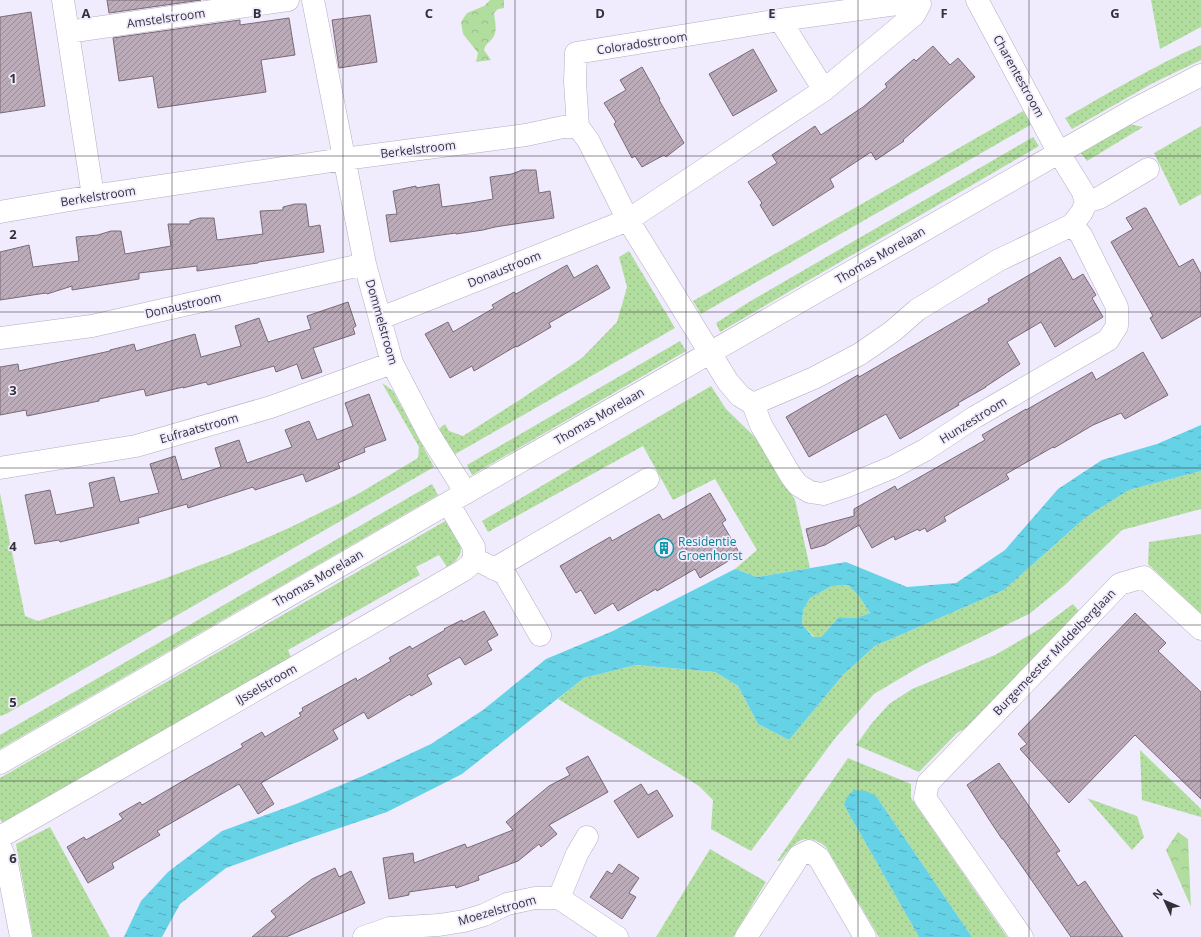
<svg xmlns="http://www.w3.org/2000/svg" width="1201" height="937" font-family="'Open Sans',sans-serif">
<defs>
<pattern id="grass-dots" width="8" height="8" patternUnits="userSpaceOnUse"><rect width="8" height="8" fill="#b1de9e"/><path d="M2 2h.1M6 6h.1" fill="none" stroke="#99bf89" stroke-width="1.8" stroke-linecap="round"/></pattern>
<pattern id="park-crowns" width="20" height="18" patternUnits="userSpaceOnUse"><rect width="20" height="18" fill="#b1de9e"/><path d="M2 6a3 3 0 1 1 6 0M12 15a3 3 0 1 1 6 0" fill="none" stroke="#99bf89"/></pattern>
<pattern id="water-ripples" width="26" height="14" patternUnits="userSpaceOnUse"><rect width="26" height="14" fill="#66d2e5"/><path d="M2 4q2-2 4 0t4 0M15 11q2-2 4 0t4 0" fill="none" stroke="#55abbb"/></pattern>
<pattern id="building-hatch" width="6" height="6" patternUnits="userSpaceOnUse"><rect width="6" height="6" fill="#bcacb9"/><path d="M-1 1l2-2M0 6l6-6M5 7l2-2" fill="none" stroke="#998d97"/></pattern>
</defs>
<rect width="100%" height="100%" fill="#f1ebfe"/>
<path fill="url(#grass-dots)" d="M1151 0H1201V27L1160 49Z
M1201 45V60L1153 83 1072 129 1065 118C1110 92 1154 66 1201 45Z
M1023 111 1032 124 701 314 693 301Z
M1128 124 1143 127 1087 161 1081 153Z
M1201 126V194L1180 206 1154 153Z
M1033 137 1039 146 720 332 716 323 749 302Z
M629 251 675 328 452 456 439 429 445 424 449 431 463 436 518 401 582 358 617 322 627 287 619 257Z
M680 341 686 351 472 475 467 465Z
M382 383 393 391 434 467 6 714 0 716V493L25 616 38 621 158 581 230 554 291 527 358 494 418 458 419 447Z
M711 386 726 409 757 439 795 500 810 568 757 577 735 569 757 550 715 479 673 500 643 446 488 532 482 521Z
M1201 471V509L1122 530 1065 585 1029 614 921 666 874 694 836 737 751 851 711 829 713 800 699 786 558 699 584 678 636 665 715 672 738 686 758 724 789 740 843 675 875 646 1004 590 1086 517 1129 490Z
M432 484 438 495 0 749V735Z
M447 520C458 539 472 552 447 567L439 555 416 567 420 575 288 650 291 657 3 824 0 819V778Z
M1201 534V614L1148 564 1149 542Z
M848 585 859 596 870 613 856 618 839 617 821 637H814L802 624 803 610 810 598 832 586Z
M1073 604 1079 611 969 726 964 729 957 733 919 772 856 745 872 723 889 704 912 689 995 655 1038 630Z
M1140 750 1201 809V817L1142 800Z
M848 758 911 784V798L1007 937H972L876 796 844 805 919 937H879L826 847C805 829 794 843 780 861H777Z
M1087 798 1137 816 1144 837 1132 850Z
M50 827 110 937H33L16 844Z
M710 849 766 882 733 937H656Z"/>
<path fill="url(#park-crowns)" d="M490 0H504V8L498 9 494 13C495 22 498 32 492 39 488 44 486 43 484 50L491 60 476 62 478 53 463 34 461 22 467 13 484 6Z
M1178 832 1188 839 1191 907 1166 850Z"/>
<path fill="url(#water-ripples)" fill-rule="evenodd" d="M1201 425V471L1129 490 1086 517 1004 590 875 646 843 675 789 740 758 724 738 686 715 672 636 665 584 678 462 774 387 812 295 843 226 868 180 904 162 937H124L141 901 168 872 222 831 296 804 365 775 431 744 483 710 546 659 613 631 735 569 757 577 846 562 907 587 956 583 1005 550 1058 489 1102 460 1157 444ZM848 585 859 596 870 613 856 618 839 617 821 637H813L802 624 803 610 810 598 832 586Z
M854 790 866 791 876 796 972 937H919L844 805 847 797Z"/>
<path fill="url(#building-hatch)" stroke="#796b77" d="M107 0H201L109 13Z
M31 12 45 106 0 113V17Z
M370 15 377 62 339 68 332 20Z
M289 18 295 55 261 60 266 92 158 108 153 76 119 81 113 38 240 20V25Z
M933 46 950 65 958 58 975 77 903 140 904 141 876 160 871 152 830 179 834 187 773 226 760 205 762 203 748 182 777 163 772 155 815 126 821 135 863 107 887 87 885 84 914 59 916 61Z
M753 49 777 91 733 116 709 74Z
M642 67 660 99 659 100 684 143 666 157 664 155 642 167 635 156 632 158 614 124 616 122 604 103 626 90 620 80Z
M522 170H536L539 193 550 191 554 218 495 227 483 230 456 234V233L390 242 386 215 397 214 393 191 416 186V188L439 184 442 207 471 203 493 199 490 177 512 174Z
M295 204H306L309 227 320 225 324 252 258 262V263L197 271V266L139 273V279L72 290V286L47 294 46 293 0 300V252L29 245 33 267 79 261 76 237 98 235 111 231H121L125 254 171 246 168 224H190V221L200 218H214L217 240 263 234 260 211 283 210V207Z
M1144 208H1146L1179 267 1193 259 1201 274V316L1162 339 1150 318 1153 316 1111 242 1133 229 1126 218Z
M1060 257 1073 280 1083 274 1096 295 1092 298 1103 317 1055 347 1041 322 1007 342 1020 364 985 387H986L958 403 959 405 900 439 886 414 809 457 786 417 858 375 859 377 989 302 988 299Z
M567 265 574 278 597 265 610 288 549 323 551 327 517 347 516 346 474 371 472 366 450 378 425 334 448 322 453 332 494 308 492 305 514 292 516 294Z
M348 302 356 326 353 328 355 334 313 348 322 372 302 379 297 364 276 372 274 366 208 385 206 382 183 388V387L146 396 144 389 99 399V401L27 416 26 410 0 415V367L18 364 19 371 110 351V350L134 344 136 351 195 334 201 357 241 346 235 326 259 318 268 342 311 329 307 316Z
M1143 352 1168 395 1125 419 1121 413 1093 425 1054 448 1053 447 1006 474 1009 479 944 517 946 521 927 532 925 528 919 531 918 529 895 540 894 536 872 548 859 525 825 545 811 549 806 529 854 516V509L895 486 897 490 985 440 982 435 1026 409V410L1092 372 1096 380Z
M369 394 386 440 364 448 365 452 338 463 340 468 306 482 303 474 255 490 253 487 188 508 187 504 138 518 139 523 60 542 59 540 35 544 25 495 50 490 56 515 94 507 89 483 93 482 114 477 120 502 159 493 150 464 175 456 182 480 221 467 215 448 239 440 247 463 292 447 285 430 309 421 317 440 353 426 345 403Z
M710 493 726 520 722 523 740 554 700 578 695 569 657 591 656 589 618 611 613 603 595 614 581 590 576 593 560 566 610 537 612 541 659 514 663 520Z
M484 611 498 635 487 641 492 650 465 665 460 657 427 675 432 684 411 696 410 694 368 719 364 712 333 730 338 739 261 783 274 804 258 814 239 784 157 831 160 835 112 863 114 868 88 883 67 847 84 837 86 840 123 819 119 814 140 802 142 805 195 774 243 747 241 744 262 732 265 737 301 716 299 713 303 711 302 708 356 678 357 681 391 661 389 658 410 646 412 649 445 630 444 629 462 620 463 622Z
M1135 613 1166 643 1158 651 1201 692V799L1135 735 1069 803 1020 749 1027 744 1018 734Z
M588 756 608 792 549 825 557 834 541 847 539 844 518 861 478 876 479 880 456 888 455 885 409 892V895L389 899 383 858 413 853 414 863 465 844 467 848 513 830 506 822 549 786 570 775 566 768Z
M999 763 1060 851 1056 853 1078 886 1085 881 1123 937H1071L1003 839H1002L990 821 967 785Z
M641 784 648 795 657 790 673 816 638 838 614 801Z
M619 864 639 878 629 893 636 897 622 919 590 897 607 871 612 874Z
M335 868 339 877 351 871 365 903 286 937H252L276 917 271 911 312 879Z"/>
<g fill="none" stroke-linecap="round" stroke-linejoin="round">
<g stroke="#b3adbf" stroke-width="23">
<path id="minor" d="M63 0 93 196
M313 0 365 264 392 363 429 434 466 493
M780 20 824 90
M68 32 288 0
M1086 202 1099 198 1148 169
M0 212 93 196 344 159 526 135 563 127H578L588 140 628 220 728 382 740 396 753 404 814 378 860 354 893 331 917 310 997 261 1072 225 1082 212 1086 202 1083 192 1059 153 977 0
M381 318 628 220 824 90 914 15 920 4 904 3 780 20 576 53 575 82 578 127
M0 338 92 326 365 264
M753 404 761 425 791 476 798 485 810 492 823 494 847 486 893 467 925 450 975 417 1108 340 1117 326V307L1081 235 1072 225
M0 468 136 446 271 407 392 363
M483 563 505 574 540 635
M494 569 648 479
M0 763 448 503 1137 108 1201 75
M0 837 464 570 470 565 474 558V547L448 503
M0 846 7 864 21 937
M559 898 577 854 587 837
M364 937 390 928 439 925 464 921 484 915 507 904 535 898H559L617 937
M746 937 799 856 809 851 819 858 865 937
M1022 937 925 798 928 783 1120 584 1144 577 1201 629"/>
</g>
<use href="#minor" stroke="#fff" stroke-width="22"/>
</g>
<path fill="none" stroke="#333138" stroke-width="1" stroke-opacity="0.55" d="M172 0V937M343 0V937M515 0V937M686 0V937M858 0V937M1029 0V937M0 156H1201M0 312H1201M0 468H1201M0 625H1201M0 781H1201"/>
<defs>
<g id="building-ring" transform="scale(1)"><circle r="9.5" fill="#f1ebfe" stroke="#0f9aa8" stroke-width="1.5"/><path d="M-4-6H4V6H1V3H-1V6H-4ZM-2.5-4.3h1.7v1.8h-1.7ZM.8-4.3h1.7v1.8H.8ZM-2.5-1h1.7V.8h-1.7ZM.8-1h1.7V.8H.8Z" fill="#0f9aa8"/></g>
</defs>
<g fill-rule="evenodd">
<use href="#building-ring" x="664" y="548"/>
</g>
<g text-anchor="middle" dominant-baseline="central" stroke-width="3.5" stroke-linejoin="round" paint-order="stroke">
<g font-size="12" fill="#333138" stroke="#f1ebfe">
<text transform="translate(166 18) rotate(-8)">Amstelstroom</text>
<text transform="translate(642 43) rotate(-9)">Coloradostroom</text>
<text transform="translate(1019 76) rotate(61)">Charentestroom</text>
<text transform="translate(418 149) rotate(-7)">Berkelstroom</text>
<text transform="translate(98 196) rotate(-9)">Berkelstroom</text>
<text transform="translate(880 255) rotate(-30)">Thomas Morelaan</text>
<text transform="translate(504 269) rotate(-22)">Donaustroom</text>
<text transform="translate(183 305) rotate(-13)">Donaustroom</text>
<text transform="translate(382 322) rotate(74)">Dommelstroom</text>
<text transform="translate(599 416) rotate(-30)">Thomas Morelaan</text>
<text transform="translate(973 420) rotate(-32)">Hunzestroom</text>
<text transform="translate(199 428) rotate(-16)">Eufraatstroom</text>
<text transform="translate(318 578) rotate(-30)">Thomas Morelaan</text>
<text transform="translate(1054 652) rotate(-46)">Burgemeester Middelberglaan</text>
<text transform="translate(266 684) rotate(-30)">IJsselstroom</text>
<text transform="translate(497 910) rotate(-16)">Moezelstroom</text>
</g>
<g font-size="12" fill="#0d838f" stroke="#f1ebfe" text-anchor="start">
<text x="678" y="541">Residentie<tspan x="678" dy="14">Groenhorst</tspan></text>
</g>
</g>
<g font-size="13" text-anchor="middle" font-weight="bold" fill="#333138" stroke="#f1ebfe" stroke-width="3.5" stroke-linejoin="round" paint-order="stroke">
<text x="86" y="18">A</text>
<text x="257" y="18">B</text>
<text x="429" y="18">C</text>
<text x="600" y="18">D</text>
<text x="772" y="18">E</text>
<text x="944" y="18">F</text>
<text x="1115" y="18">G</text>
<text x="13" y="83">1</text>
<text x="13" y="239">2</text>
<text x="13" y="395">3</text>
<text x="13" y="551">4</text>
<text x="13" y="707">5</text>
<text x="13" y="863">6</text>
</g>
<g transform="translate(1165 901) rotate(314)" stroke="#f1ebfe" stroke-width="3" paint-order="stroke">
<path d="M0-3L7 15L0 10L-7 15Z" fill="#333138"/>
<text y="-6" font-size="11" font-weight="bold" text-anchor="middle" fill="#333138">N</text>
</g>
</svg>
